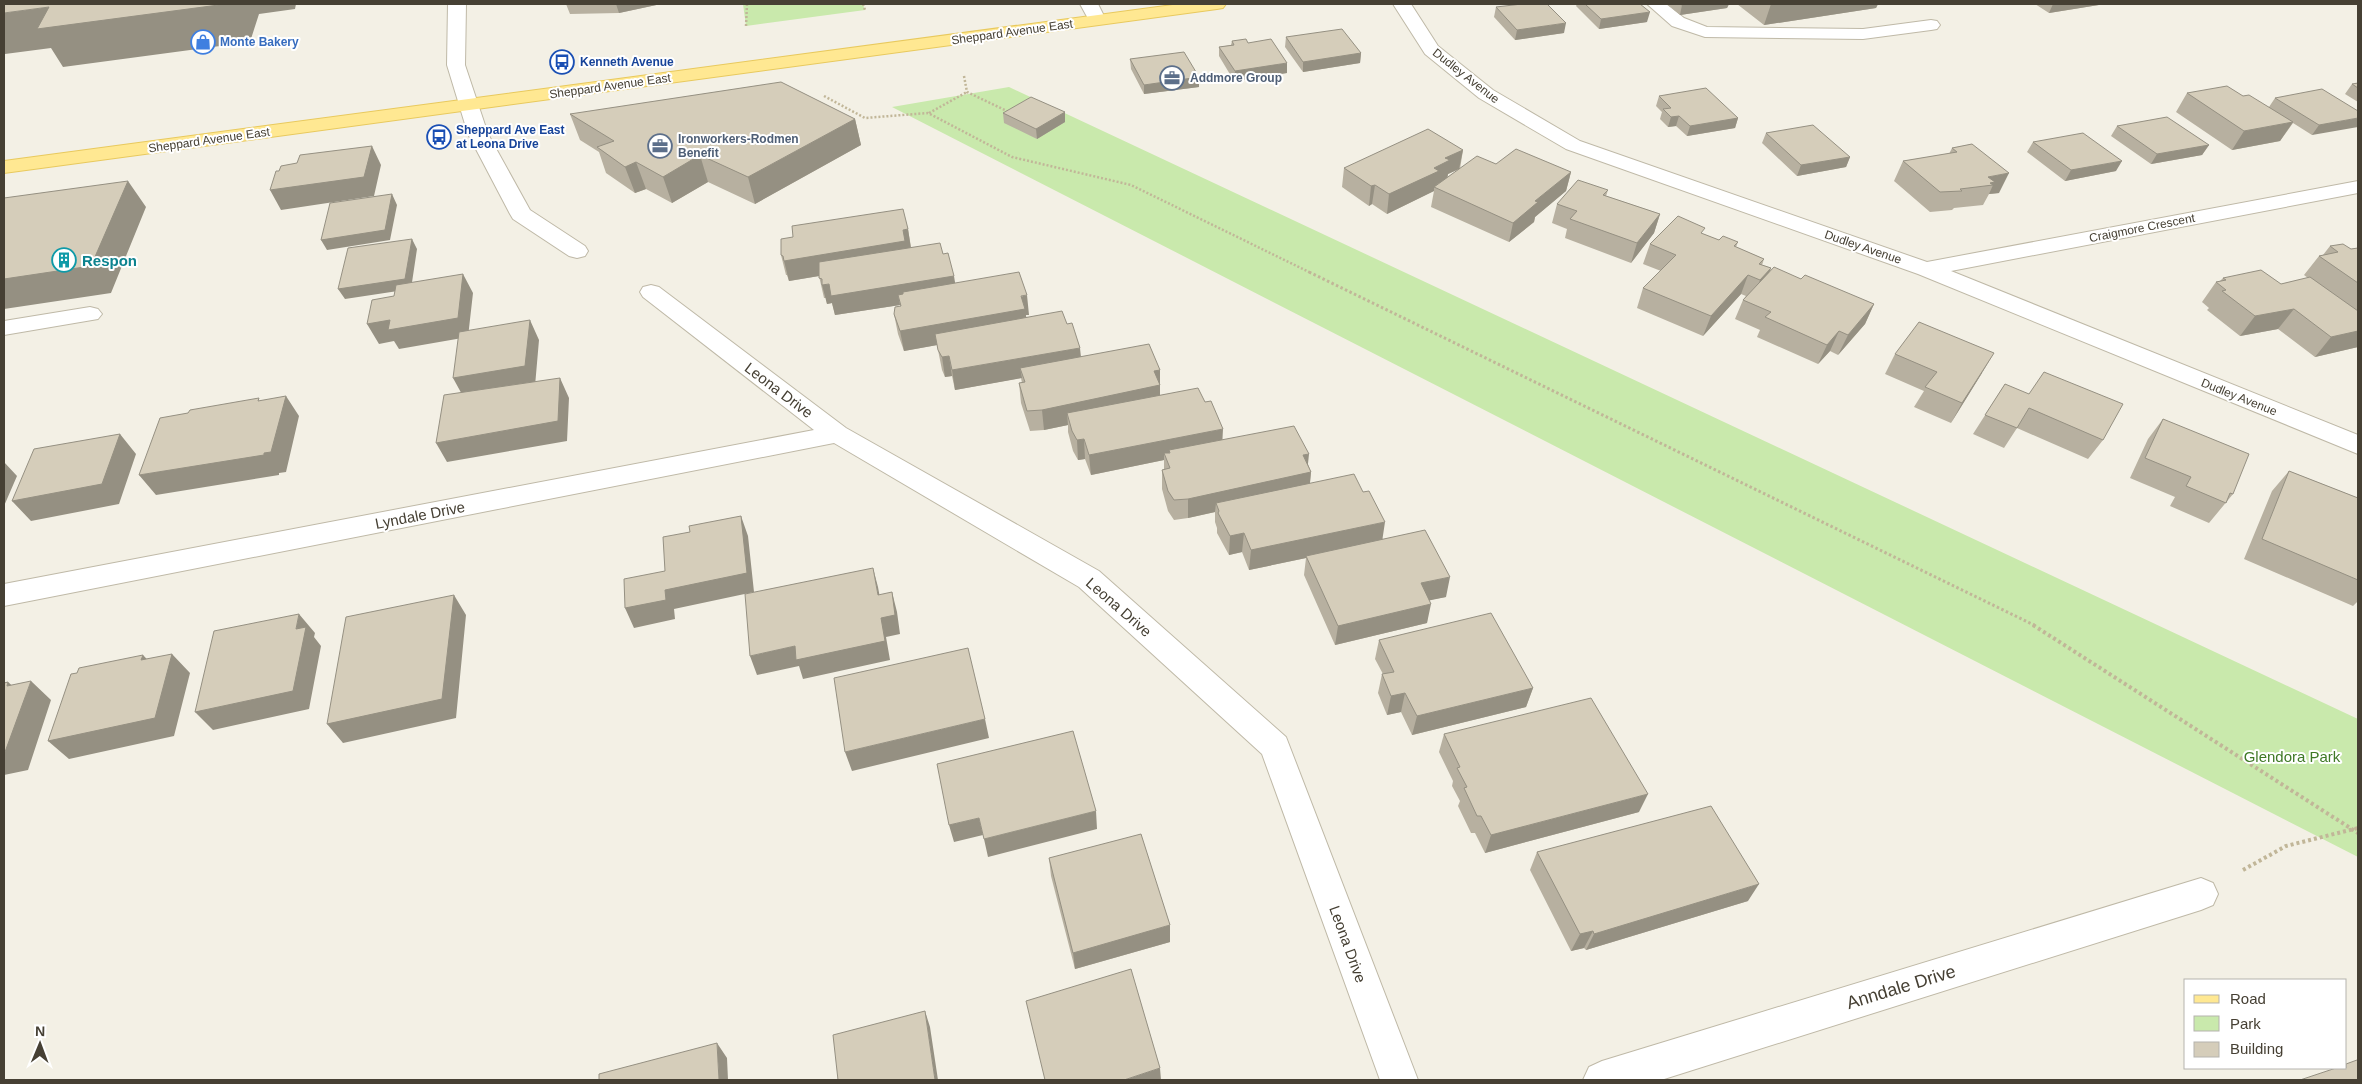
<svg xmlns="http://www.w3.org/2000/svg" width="2362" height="1084" font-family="Helvetica,sans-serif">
<rect width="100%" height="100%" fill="#f3f0e5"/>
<path fill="#c9e9ac" d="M743 4H863L865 10 746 26Z
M1009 87 2358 719V857L892 107Z"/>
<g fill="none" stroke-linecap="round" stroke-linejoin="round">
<g stroke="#bfb9a7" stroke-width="2">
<path id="minor" d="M448 4H466L465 65 488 134 530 210 585 246 588 251 585 256 577 258 569 256 513 219 510 214 468 134 447 65Z
M1080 4H1098L1106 20 1103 24H1091Z
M1393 4H1411L1438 46 1493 90 1580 141 1927 262 2358 181V193L1951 271 2358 435V454L1918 274 1566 149 1479 98 1425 54Z
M1647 4H1666L1684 18 1707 27 1863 29 1931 20 1937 21 1940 25 1937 29 1931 30 1863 39 1705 37 1672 26Z
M651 285 659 287 846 428 1099 571 1286 737 1418 1080H1380L1262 754 1079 587 834 443 4 606V584L814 430 643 297 640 292 643 287Z
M90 307 98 309 102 314 98 319 4 335V321Z
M2201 878 2213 883 2218 894 2213 905 2201 910 1661 1080H1583L1589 1067 1602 1061Z"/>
</g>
<g stroke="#e8c95e" stroke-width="2">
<path id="major" d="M1180 4H1226L1223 8 1217 9 4 173V161Z"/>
</g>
<path stroke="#c1b698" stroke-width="2.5" stroke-dasharray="2 2" stroke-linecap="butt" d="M863 4 865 10
M746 26 747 4
M964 76 967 92 1009 112
M824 96 865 118 928 113 1012 157 1131 185 1311 273
M929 113 967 92"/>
<path stroke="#c1b698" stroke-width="3" stroke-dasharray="2.5 2.5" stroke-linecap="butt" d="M1309 272 2036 626"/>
<path stroke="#c1b698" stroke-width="4" stroke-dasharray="3 3" stroke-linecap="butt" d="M2033 625 2358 833
M2243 870 2286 846 2358 828"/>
<use href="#minor" fill="#fff" fill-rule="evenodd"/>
<use href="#major" fill="#ffe892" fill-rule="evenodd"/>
</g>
<path fill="#b7b0a0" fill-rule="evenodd" d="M566 4H661L619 13 570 14Z
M1577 4H1640L1647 22 1599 29 1576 6Z
M1667 4H1729L1727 8 1680 15Z
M1737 4H1878L1876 8 1764 25Z
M2035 4H2105L2049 13Z
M1496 7 1564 33 1515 40 1494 17Z
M1286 37 1361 53 1360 63 1303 72 1285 47Z
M1232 41 1248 43 1287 73 1234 81 1219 56V47L1231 45Z
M1130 59 1199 87 1144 94 1131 69Z
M2358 83V102L2345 94 2352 84Z
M2187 93 2243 96 2269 107 2275 98 2358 111 2312 135 2293 123 2280 141 2232 150 2176 112Z
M1659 96 1738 118 1735 128 1687 136 1676 126 1668 127 1660 119 1662 112 1656 106Z
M1065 112V122L1037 139 1004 123 1003 113Z
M570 114 855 119 861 145 755 204 708 182 672 203 646 189 635 193 606 173 599 152 580 140Z
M2117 126 2209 145 2202 155 2151 164 2111 136Z
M1766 133 1850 157 1846 167 1797 176 1762 143Z
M2033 142 2116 171 2065 181 2027 152Z
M1972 144 1999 193 1989 194 1983 205 1954 208 1952 210 1930 212 1894 181 1903 161 1949 154 1952 148Z
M1463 150 1460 169 1496 164 1571 172 1566 191 1535 217 1534 222 1509 242 1431 207 1434 191 1387 214 1372 204 1369 206 1342 187 1344 168ZM1459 169 1447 178 1448 174Z
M1608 190 1606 196 1660 214 1654 233 1631 263 1565 238 1567 229 1552 223 1557 204Z
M908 229 911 247 943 254 955 283 1029 315H1026V317L1067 324 1081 357 1160 370V395L1223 440 1308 464 1311 472 1310 483 1383 539 1446 597 1429 600 1427 623 1335 645 1304 575 1306 558 1249 570 1242 552 1229 555 1217 533V528L1215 522V512L1188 518 1174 520 1168 511 1162 489V470L1164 469V460L1091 475 1085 459 1078 460 1073 451 1068 432V425L1044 430 1030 431 1021 403 1019 383H1022L1021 378 955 390 952 376 945 377 942 370 937 345 904 351 898 334 894 314 901 306 900 305 835 315 832 303 827 304 826 298H824L819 276 789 281 787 275H786L781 255Z
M1703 234 1719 240 1738 242 1736 247 1764 259 1762 265 1771 268 1769 272 1801 279 1874 304 1865 324 1838 355 1830 351 1818 364 1757 337 1760 330 1735 319 1743 300 1746 296 1741 294 1703 336 1637 308 1643 288 1661 271 1643 264 1650 244Z
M2330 246 2351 249 2358 248V347L2315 357 2278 329 2240 336 2207 310 2209 308 2202 302 2216 282 2220 281 2223 278 2281 284 2308 278 2304 275 2319 256 2323 255Z
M1895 354 1982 373 1951 423 1914 407 1924 391 1885 374Z
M2005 384 2103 440 2088 459 2017 428 2004 448 1973 434Z
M2163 419 2233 494 2209 523 2170 506 2175 497 2130 478 2148 439Z
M2289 471 2358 498V601L2353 606 2244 559 2272 491Z
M1379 640 1533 688 1526 707 1412 735 1401 712 1387 715 1378 693 1382 674H1383L1375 659Z
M1444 734 1639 812 1485 853 1475 833H1471L1458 806 1460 801 1452 786 1453 781 1439 752Z
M1537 852 1748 901 1586 950 1584 948 1571 951 1530 870Z
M1049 858 1170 942 1075 969 1051 876Z"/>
<path fill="#959082" d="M226 4H296L295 9 259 14 250 42 63 67 51 48 5 54 4 52V13L49 7Z
M616 4H661L619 13Z
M1694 4H1729L1727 8 1680 15 1682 5Z
M1771 4H1878L1876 8 1764 25Z
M2053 4H2105L2049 13Z
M1650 12 1647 22 1599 29 1601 19Z
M1566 23 1564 33 1515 40 1517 30Z
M1361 53 1360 63 1303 72V62Z
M1287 63V73L1234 81 1235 71Z
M1199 77V87L1144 94V85Z
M1065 112V122L1037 139 1036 129Z
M1679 116 1676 126 1668 127 1671 117Z
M1738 118 1735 128 1687 136 1690 126Z
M2358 118V127L2312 135 2319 125Z
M855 119 861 145 755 204 748 177Z
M2293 122 2280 141 2232 150 2244 131Z
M2209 145 2202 155 2151 164 2157 154Z
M372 146 381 165 374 196 281 210 270 190Z
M1463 150 1459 169 1448 174 1447 180 1437 184 1436 188 1434 187V191L1387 214 1389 194 1434 168 1445 158Z
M700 155 708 182 672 203 663 177Z
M1850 157 1846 167 1797 176 1801 165Z
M2122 161 2116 171 2065 181 2071 170Z
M636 162 646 189 635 193 625 167Z
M1571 172 1566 191 1535 217 1534 222 1509 242 1513 223 1535 201Z
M2009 173 1999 193 1989 194 1993 185 1983 186 1988 177Z
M128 181 146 207 111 293 4 309V279Z
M1375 185 1372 204 1369 206 1371 186Z
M392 194 397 205 390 240 327 250 321 240Z
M1660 214 1654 233 1631 263 1637 243Z
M908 229 911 249 909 261 789 281 784 261Z
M412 239 417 249 411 289 345 299 338 289Z
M1771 268 1763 288 1753 299 1760 280Z
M463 274 473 293 468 337 399 349 394 341 379 344 367 324Z
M1748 275 1741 294 1703 336 1711 316Z
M954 276 957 295 903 292 905 304 898 295 900 305 835 315 832 303 827 304 822 285Z
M1027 295 1029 315H1026L1027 329 904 351 900 331Z
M1874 304 1865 324 1838 355 1848 335Z
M2294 309 2278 329 2240 336 2255 316Z
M530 320 539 340 535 386 464 398 453 378Z
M1839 331 1830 351 1818 364 1827 345Z
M2358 331V347L2315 357 2331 337Z
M1080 348 1082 367 1020 368 1022 378 955 390 952 370Z
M1994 353 1982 373 1951 423 1962 403Z
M949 356 952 376 945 377 942 357Z
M1160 370V405L1067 413 1068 425 1044 430 1042 410 1154 371Z
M560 378 569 398 567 441 447 462 436 443Z
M286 396 299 416 286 472 279 473V475L156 495 139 475 264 453Z
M1223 429 1222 448 1169 450V459L1164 453V460L1091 475 1089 455Z
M120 434 136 454 119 504 31 521 12 501Z
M1084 439 1085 459 1078 460 1077 440Z
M1309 454 1307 473 1311 472 1309 492 1216 503 1215 512 1188 518V499L1303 455Z
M4 462 17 476 4 506Z
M741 516 748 536 754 592 674 609 675 619 634 628 625 608 665 590Z
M1385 522 1382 542 1306 556V558L1249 570 1251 550Z
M1244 533 1242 552 1229 555 1230 536Z
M873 568 878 587 883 615 878 595Z
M1450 577 1446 597 1417 603 1421 583Z
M892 592 897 612 900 634 886 637 890 660 803 679 799 666 757 675 750 656 795 646 881 618Z
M454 595 466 615 456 718 343 743 327 724Z
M1431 604 1427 623 1335 645 1338 626Z
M299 614 315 633 314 637 321 646 309 709 213 730 195 712 296 629Z
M172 654 190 673 174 736 69 759 48 741Z
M143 655 161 674 141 660Z
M31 681 51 700 28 770 4 775V752L7 686 8 682 25 697Z
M1533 688 1526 707 1412 735 1417 716Z
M1405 693 1401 712 1387 715 1391 696Z
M985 719 989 738 852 771 845 752Z
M1648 794 1639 812 1485 853 1491 835Z
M1096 811 1097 829 988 857 984 839Z
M979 818 983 835 954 842 949 825Z
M1759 884 1748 901 1586 950 1594 934Z
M1170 925V942L1075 969 1073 953Z
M1593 931 1584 948 1571 951 1580 934Z
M925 1011 930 1027 938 1080H935Z
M717 1043 727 1058 728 1080H719Z
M1160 1068 1161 1080H1124Z"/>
<path fill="#d5cdba" stroke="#959082" d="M4 4H226L37 29 49 7 4 13Z
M1522 4H1547L1566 23 1517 30 1496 7Z
M1585 4H1640L1650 12 1601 19Z
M1680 4H1694L1682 5Z
M1342 29 1361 53 1303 62 1286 37Z
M1246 39 1248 43 1271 39 1287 63 1235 71 1219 47 1234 45 1232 41Z
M1184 52 1199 77 1144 85 1130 59Z
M781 82 855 119 748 177 700 155 663 177 636 162 625 167 597 147 614 141 570 114Z
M2358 83V88L2352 84Z
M2227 86 2243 96 2249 95 2293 122 2244 131 2187 93Z
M1706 88 1738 118 1690 126 1679 116 1671 117 1663 109 1671 108 1659 96Z
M2322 89 2358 111V118L2319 125 2275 98Z
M1031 97 1065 112 1036 129 1003 113Z
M2167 117 2209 145 2157 154 2117 126Z
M1813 125 1850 157 1801 165 1766 133Z
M1428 129 1463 150 1445 158 1450 160 1434 168 1439 171 1389 194 1375 185 1371 186 1344 168Z
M2083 133 2122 161 2071 170 2033 142Z
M1972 144 2009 173 1988 177 1995 182 1990 183 1993 185 1960 189 1962 191 1940 192 1903 161 1957 152 1952 148Z
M372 146 364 177 270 190 276 171H279L281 166 297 163 300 155Z
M1516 149 1571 172 1535 201 1538 202 1513 223 1434 187 1477 156 1496 164Z
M1578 180 1608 190 1603 195 1660 214 1637 243 1570 219 1577 211 1557 204Z
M128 181 91 266 4 279V198Z
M392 194 385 230 321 240 330 203Z
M903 209 908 229 903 230 905 241 784 261 783 256 781 255V239L793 237 792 226Z
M1678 216 1705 228 1701 233 1719 240 1723 236 1738 242 1734 246 1764 259 1759 264 1771 268 1760 280 1748 275 1711 316 1643 288 1676 255 1650 244Z
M412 239 405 279 338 289 348 248Z
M940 243 943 254 948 253 954 276 831 296 829 284 822 285V279L819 278V262Z
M2343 244 2351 249 2358 248V283L2319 256 2338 252 2330 246Z
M1774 267 1801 279 1805 275 1874 304 1848 335 1839 331 1827 345 1765 317 1771 312 1743 300Z
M2261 270 2281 284 2310 277 2358 311V331L2331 337 2294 309 2255 316 2222 291 2226 290 2216 282 2226 280 2223 278Z
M1019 272 1027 295 1021 296 1025 309 900 331 894 314 895 307 901 306 898 295 903 294V292Z
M463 274 458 318 388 330 390 320 367 324 372 300 394 296 396 285Z
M1062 311 1067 324 1072 323 1080 348 952 370 949 356 942 357 938 350 935 334Z
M530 320 525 366 453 378 459 332Z
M1919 322 1994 353 1962 403 1925 387 1937 372 1895 354Z
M1149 344 1160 370 1154 371 1160 385 1042 410 1027 411 1019 383 1025 382 1020 368Z
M2044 372 2123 404 2103 440 2029 408 2017 428 1985 415 2005 384 2029 394Z
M560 378 558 421 436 443 444 395Z
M1198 388 1205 402 1211 401 1223 429 1089 455 1084 439 1077 440 1072 431 1067 413Z
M286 396 271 452 264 453V455L139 475 160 418 188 413 190 410 259 398 258 401Z
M2163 419 2249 454 2233 494 2230 493 2226 503 2186 486 2191 477 2145 458Z
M1294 426 1309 454 1303 455 1311 472 1188 499 1174 500 1168 491 1162 470 1170 468 1164 453H1170L1169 450Z
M120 434 102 484 12 501 34 449Z
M2289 471 2358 498V580L2262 539Z
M1354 474 1363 492 1369 491 1385 522 1251 550 1244 533 1230 536 1218 513 1219 511 1216 503Z
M741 516 747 573 665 590 666 600 625 608 624 579 665 571 663 537 690 532 689 526Z
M1425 530 1450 577 1421 583 1431 604 1338 626 1306 556Z
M873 568 878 595 892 592 895 615 881 618 885 641 796 660 795 646 750 656 745 594Z
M454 595 442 699 327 724 346 617Z
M1491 613 1533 688 1417 716 1405 693 1391 696 1382 674 1394 672 1379 640Z
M299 614 296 629 306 627 293 691 195 712 214 631Z
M968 648 985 719 845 752 834 678Z
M172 654 155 718 48 741 71 674 77 673 79 668 143 655 141 660Z
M31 681 5 752H4V683L8 682 7 686Z
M1591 698 1648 794 1491 835 1481 816H1477L1464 788 1467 787 1457 768 1460 767 1444 734Z
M1073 731 1096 811 984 839 979 818 949 825 937 764Z
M1711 806 1759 884 1594 934 1593 931 1580 934 1537 852Z
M1141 834 1170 925 1073 953 1049 858Z
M1131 969 1160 1068 1124 1080H1045L1026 1001Z
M925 1011 935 1080H838L833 1035Z
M717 1043 719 1080H599V1074Z
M2357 1060 2358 1061V1080H2300L2336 1068H2346V1064Z"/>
<defs>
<g id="shop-ring" transform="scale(1.25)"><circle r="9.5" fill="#fff" stroke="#3f7fe0" stroke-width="1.5"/><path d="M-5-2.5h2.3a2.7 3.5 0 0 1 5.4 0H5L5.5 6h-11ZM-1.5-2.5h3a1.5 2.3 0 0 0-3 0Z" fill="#3f7fe0"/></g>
<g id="bus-ring" transform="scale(1.25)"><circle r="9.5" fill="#fff" stroke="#1a4fb4" stroke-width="1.5"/><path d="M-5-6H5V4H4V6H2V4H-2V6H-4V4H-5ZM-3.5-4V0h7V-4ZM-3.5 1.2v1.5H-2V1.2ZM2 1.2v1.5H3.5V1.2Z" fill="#1a4fb4"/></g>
<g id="office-ring" transform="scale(1.25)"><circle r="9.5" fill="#fff" stroke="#5c6f8a" stroke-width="1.5"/><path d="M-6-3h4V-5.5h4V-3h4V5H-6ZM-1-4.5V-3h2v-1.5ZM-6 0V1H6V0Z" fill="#5c6f8a"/></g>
<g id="building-ring" transform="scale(1.25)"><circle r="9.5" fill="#fff" stroke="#0f9aa8" stroke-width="1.5"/><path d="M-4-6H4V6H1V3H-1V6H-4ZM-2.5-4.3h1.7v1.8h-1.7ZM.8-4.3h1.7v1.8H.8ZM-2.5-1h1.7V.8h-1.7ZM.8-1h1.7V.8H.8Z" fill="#0f9aa8"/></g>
</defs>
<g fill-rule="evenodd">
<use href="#shop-ring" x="203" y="42"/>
<use href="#bus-ring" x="562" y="62"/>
<use href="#office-ring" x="1172" y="78"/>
<use href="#bus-ring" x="439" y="137"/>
<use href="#office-ring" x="660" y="146"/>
<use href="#building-ring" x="64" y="260"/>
</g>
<g text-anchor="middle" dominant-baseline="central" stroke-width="4" stroke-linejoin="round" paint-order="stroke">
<g font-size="12" fill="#464034" stroke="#fff">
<text transform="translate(1012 32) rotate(-8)">Sheppard Avenue East</text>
<text transform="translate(1466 76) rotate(38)">Dudley Avenue</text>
<text transform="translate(610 86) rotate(-8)">Sheppard Avenue East</text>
<text transform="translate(209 140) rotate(-8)">Sheppard Avenue East</text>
<text transform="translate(2142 228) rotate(-11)">Craigmore Crescent</text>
<text transform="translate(1863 247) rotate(19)">Dudley Avenue</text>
<text transform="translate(2239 397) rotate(22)">Dudley Avenue</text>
</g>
<g font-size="12" font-weight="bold" fill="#366cbe" stroke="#fff" text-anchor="start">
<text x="220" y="42">Monte Bakery</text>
</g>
<g font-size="12" font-weight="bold" fill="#164399" stroke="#fff" text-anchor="start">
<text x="580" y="62">Kenneth Avenue</text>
<text x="456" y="130">Sheppard Ave East<tspan x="456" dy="14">at Leona Drive</tspan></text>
</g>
<g font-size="12" font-weight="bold" fill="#4e5e75" stroke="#fff" text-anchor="start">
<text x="1190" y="78">Addmore Group</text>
<text x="678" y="139">Ironworkers-Rodmen<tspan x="678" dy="14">Benefit</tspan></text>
</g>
<g font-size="15" font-weight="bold" fill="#0d838f" stroke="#fff" text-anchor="start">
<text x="82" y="260">Respon</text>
</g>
<g font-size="15" fill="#464034" stroke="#fff">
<text transform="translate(779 390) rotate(37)">Leona Drive</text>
<text transform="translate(420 515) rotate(-11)">Lyndale Drive</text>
<text transform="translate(1119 607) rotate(41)">Leona Drive</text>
<text transform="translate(1348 944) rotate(70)">Leona Drive</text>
</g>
<g font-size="15" fill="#3f7926" stroke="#fff">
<text x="2292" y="756">Glendora Park</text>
</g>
<g font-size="18" fill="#464034" stroke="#fff">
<text transform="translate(1901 987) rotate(-17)">Anndale Drive</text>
</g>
</g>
<rect width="2362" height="1084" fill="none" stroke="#464034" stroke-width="10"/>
<rect x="2184" y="979" width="162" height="90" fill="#ffffff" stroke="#b5b3ae"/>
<rect x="2194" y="995" width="25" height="8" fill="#ffe892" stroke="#b5b3ae"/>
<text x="2230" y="1004" font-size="15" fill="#464034">Road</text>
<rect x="2194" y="1016" width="25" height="15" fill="#c9e9ac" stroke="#b5b3ae"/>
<text x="2230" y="1029" font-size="15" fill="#464034">Park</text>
<rect x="2194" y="1042" width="25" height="15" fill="#d5cdba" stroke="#b5b3ae"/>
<text x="2230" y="1054" font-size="15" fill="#464034">Building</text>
<g transform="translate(40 1044) rotate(1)" stroke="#ffffff" stroke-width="4" paint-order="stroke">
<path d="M0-4L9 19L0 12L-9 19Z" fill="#464034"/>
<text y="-8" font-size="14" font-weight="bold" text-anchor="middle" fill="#464034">N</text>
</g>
</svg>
